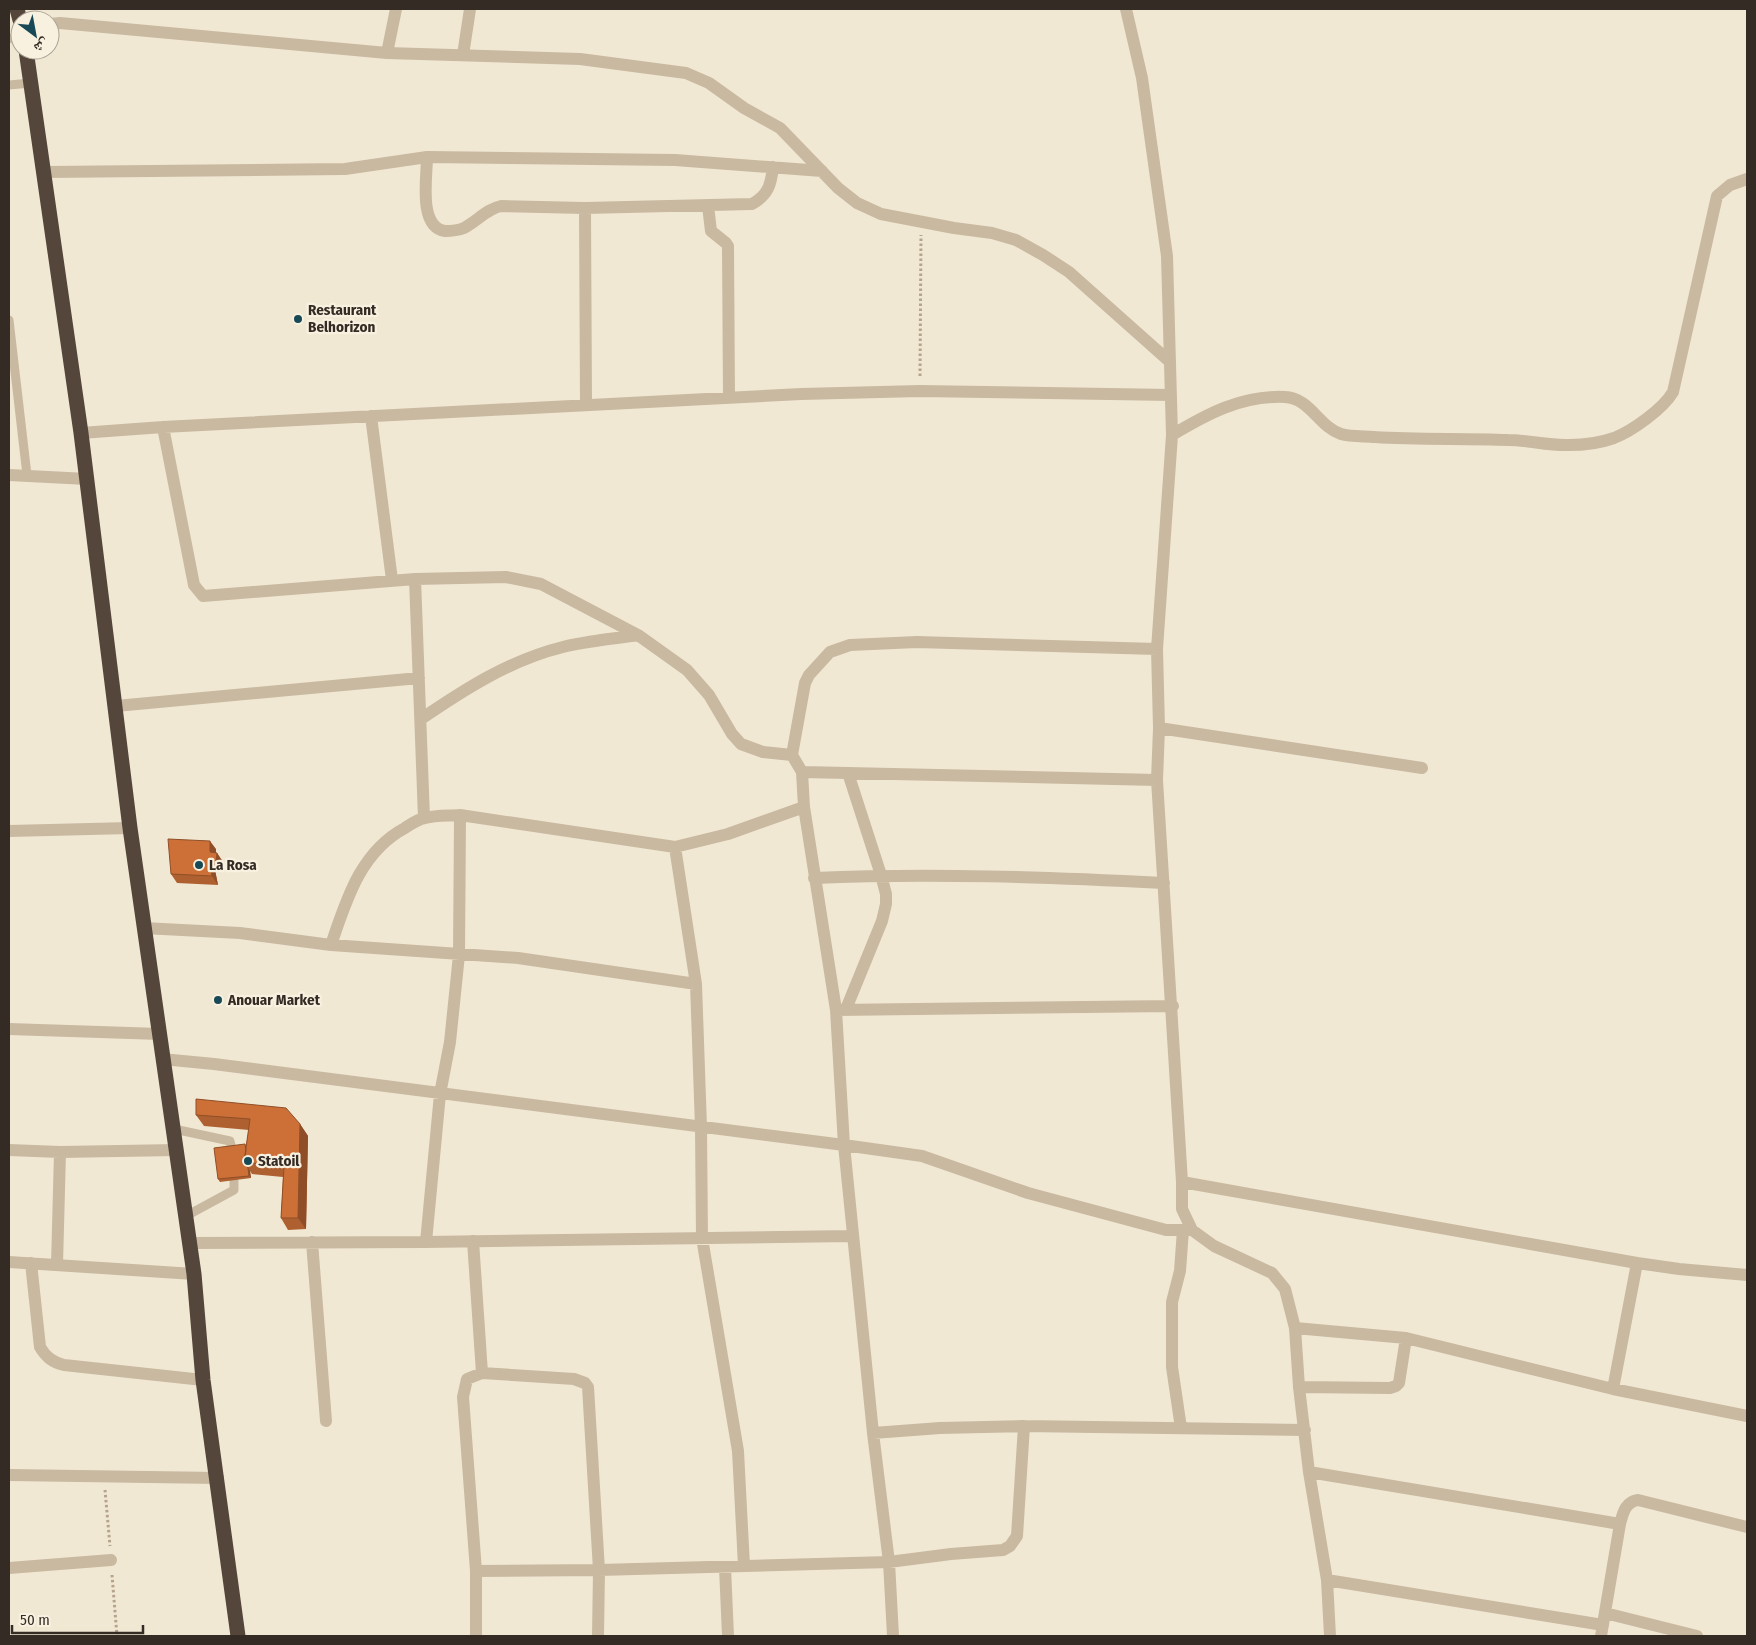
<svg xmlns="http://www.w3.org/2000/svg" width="1756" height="1645" font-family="'Fira Sans Condensed','Noto Naskh Arabic',sans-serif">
<rect width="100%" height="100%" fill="#f1e8d4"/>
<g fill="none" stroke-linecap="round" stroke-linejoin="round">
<path stroke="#b5a38b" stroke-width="3" stroke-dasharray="2.5 2.5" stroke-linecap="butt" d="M920 376 921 235
M105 1490 110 1546
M112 1575 117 1636"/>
<path stroke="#c9b9a1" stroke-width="9" d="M9 39 20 36
M9 85 31 83
M9 320 27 475
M174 1129 230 1141 232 1149
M186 1216 234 1190V1180"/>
<path stroke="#c9b9a1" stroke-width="12" d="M1126 9 1142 78 1167 256 1172 435 1157 649 1159 728 1157 780 1182 1182V1209L1192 1230 1214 1246 1272 1273 1285 1289 1295 1328 1299 1387 1309 1472 1327 1580 1330 1636
M50 24 60 23 387 53 580 59 686 73 709 83 744 108 780 128 838 188 857 203 881 214 954 228 992 233 1016 240 1043 255 1069 272 1169 361
M387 53 396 9
M463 55 470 9
M427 157C427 177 418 227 445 231 451 231 459 230 464 228 477 221 487 209 501 206L585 208 752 204C768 195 771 185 773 167
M45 172 345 169 427 157 675 160 822 171
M708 206 711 231 726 243 728 246 729 398
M585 208 586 405
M371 416 392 580
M163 427 194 585 203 596 415 579 506 577 541 584 638 635 687 670 709 695 732 734 741 744 763 752 792 755 802 772 804 807 836 1010 844 1145 873 1433 889 1562 893 1636
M81 433 163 427 801 394 920 391 1171 395
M1172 435C1207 414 1242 395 1285 397 1310 398 1319 427 1341 434 1351 437 1365 436 1375 437 1419 440 1464 438 1508 440 1528 440 1549 446 1569 445 1583 445 1600 443 1614 438 1632 431 1663 409 1673 392L1717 196 1730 185 1747 179
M9 475 87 479
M415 579 424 818
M116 706 419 678
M421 719C465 689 510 660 563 647 587 641 613 639 638 635
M1159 728 1422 768
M792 755 805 683 809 675 830 652 850 645 917 642 1157 649
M802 772 1157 780
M9 831 130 828
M675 847 696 984 701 1127 702 1238 738 1451 744 1566
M814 878C931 873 1047 877 1164 883
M143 928 240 933 331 945 518 958 696 984
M331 945C346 901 360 852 405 828 411 824 418 819 425 818 436 815 449 816 460 815L675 847 728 834 804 807
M846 1009 882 921 886 904V894L881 875 848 773
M836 1010 1173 1006
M9 1029 160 1034
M162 1059 214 1064 844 1145 922 1156 1028 1193 1166 1230H1192
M9 1150 60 1152 177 1150
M1182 1182 1637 1263 1613 1389
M473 1241 482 1373
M312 1242 326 1421
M426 1242 440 1094 450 1042 459 955 460 815
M189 1243 426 1242 852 1236
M9 1262 194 1274
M31 1263 40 1347C46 1357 52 1362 64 1365L203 1380
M1637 1263 1679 1269 1747 1275
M57 1265 60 1152
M1295 1328 1406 1338 1613 1389 1747 1416
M1299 1387 1390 1388 1396 1386 1399 1383 1406 1338
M1181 1428 1172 1367V1302L1180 1271 1183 1230
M873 1433 940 1428 1024 1426 1305 1430
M1309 1472 1620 1524
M9 1475 218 1478
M725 1567 728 1636
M9 1568 111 1560
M476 1571 599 1570 889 1562 951 1554 1003 1550 1010 1546 1017 1536 1024 1426
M1327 1580 1603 1625
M1605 1613 1697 1636
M476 1636V1571L463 1397 467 1379 482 1373 574 1379 585 1383 588 1387 599 1570 598 1636
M1601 1636 1620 1524C1623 1513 1625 1502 1638 1500L1747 1527"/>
<path stroke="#54463a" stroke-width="15" d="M17 9 20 20
M26 50 81 433 130 828 194 1274 203 1380 238 1636"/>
</g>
<path fill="#af6030" d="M216 849V853H217L223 862 222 869 215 870 218 885 177 883 171 874Z
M196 1099 300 1124 308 1136 306 1229 288 1230 281 1218 283 1177 252 1174 250 1171 251 1178 220 1182 218 1179 245 1144 246 1146 249 1130 204 1126 196 1115Z"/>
<path fill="#8f4e27" d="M210 841 216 849V861L210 852Z
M217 853 223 862 222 869 216 861Z
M209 862 215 870 218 885 212 876Z
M300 1124 308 1136 306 1229 298 1218Z
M248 1168 250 1171 251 1178 249 1176Z"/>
<path fill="#cc7038" stroke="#8f4e27" d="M168 839 210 841V852L217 853 216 861 209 862 212 876 171 874Z
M196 1099 286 1108 300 1124 298 1218H281L284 1167 244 1162 250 1119 196 1115Z
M245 1144 246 1151 244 1162 248 1168 249 1176 218 1179 214 1148Z"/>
<g fill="#184956" stroke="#f9f1e0" stroke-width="2">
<circle cx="298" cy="319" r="5"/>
<circle cx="199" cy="865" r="5"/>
<circle cx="218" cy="1000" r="5"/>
<circle cx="248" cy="1161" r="5"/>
</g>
<g text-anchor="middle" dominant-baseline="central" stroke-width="4.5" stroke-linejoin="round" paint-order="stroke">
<g font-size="15" font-weight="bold" fill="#332b24" stroke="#f9f1e0" text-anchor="start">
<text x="308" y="310">Restaurant<tspan x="308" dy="17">Belhorizon</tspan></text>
<text x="209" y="865">La Rosa</text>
<text x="228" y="1000">Anouar Market</text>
<text x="258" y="1161">Statoil</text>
</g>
</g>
<rect width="1756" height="1645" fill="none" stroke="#332b24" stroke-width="20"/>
<g transform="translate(35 35) rotate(148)"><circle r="24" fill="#f9f1e0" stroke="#aaa295"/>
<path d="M0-4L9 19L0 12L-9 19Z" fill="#184956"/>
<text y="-8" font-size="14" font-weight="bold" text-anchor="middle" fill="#332b24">ش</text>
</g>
<path d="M12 1625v8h131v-8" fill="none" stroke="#332b24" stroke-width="2.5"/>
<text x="20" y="1625" font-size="15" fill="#332b24" stroke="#f9f1e0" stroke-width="4" paint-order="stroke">50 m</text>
</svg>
